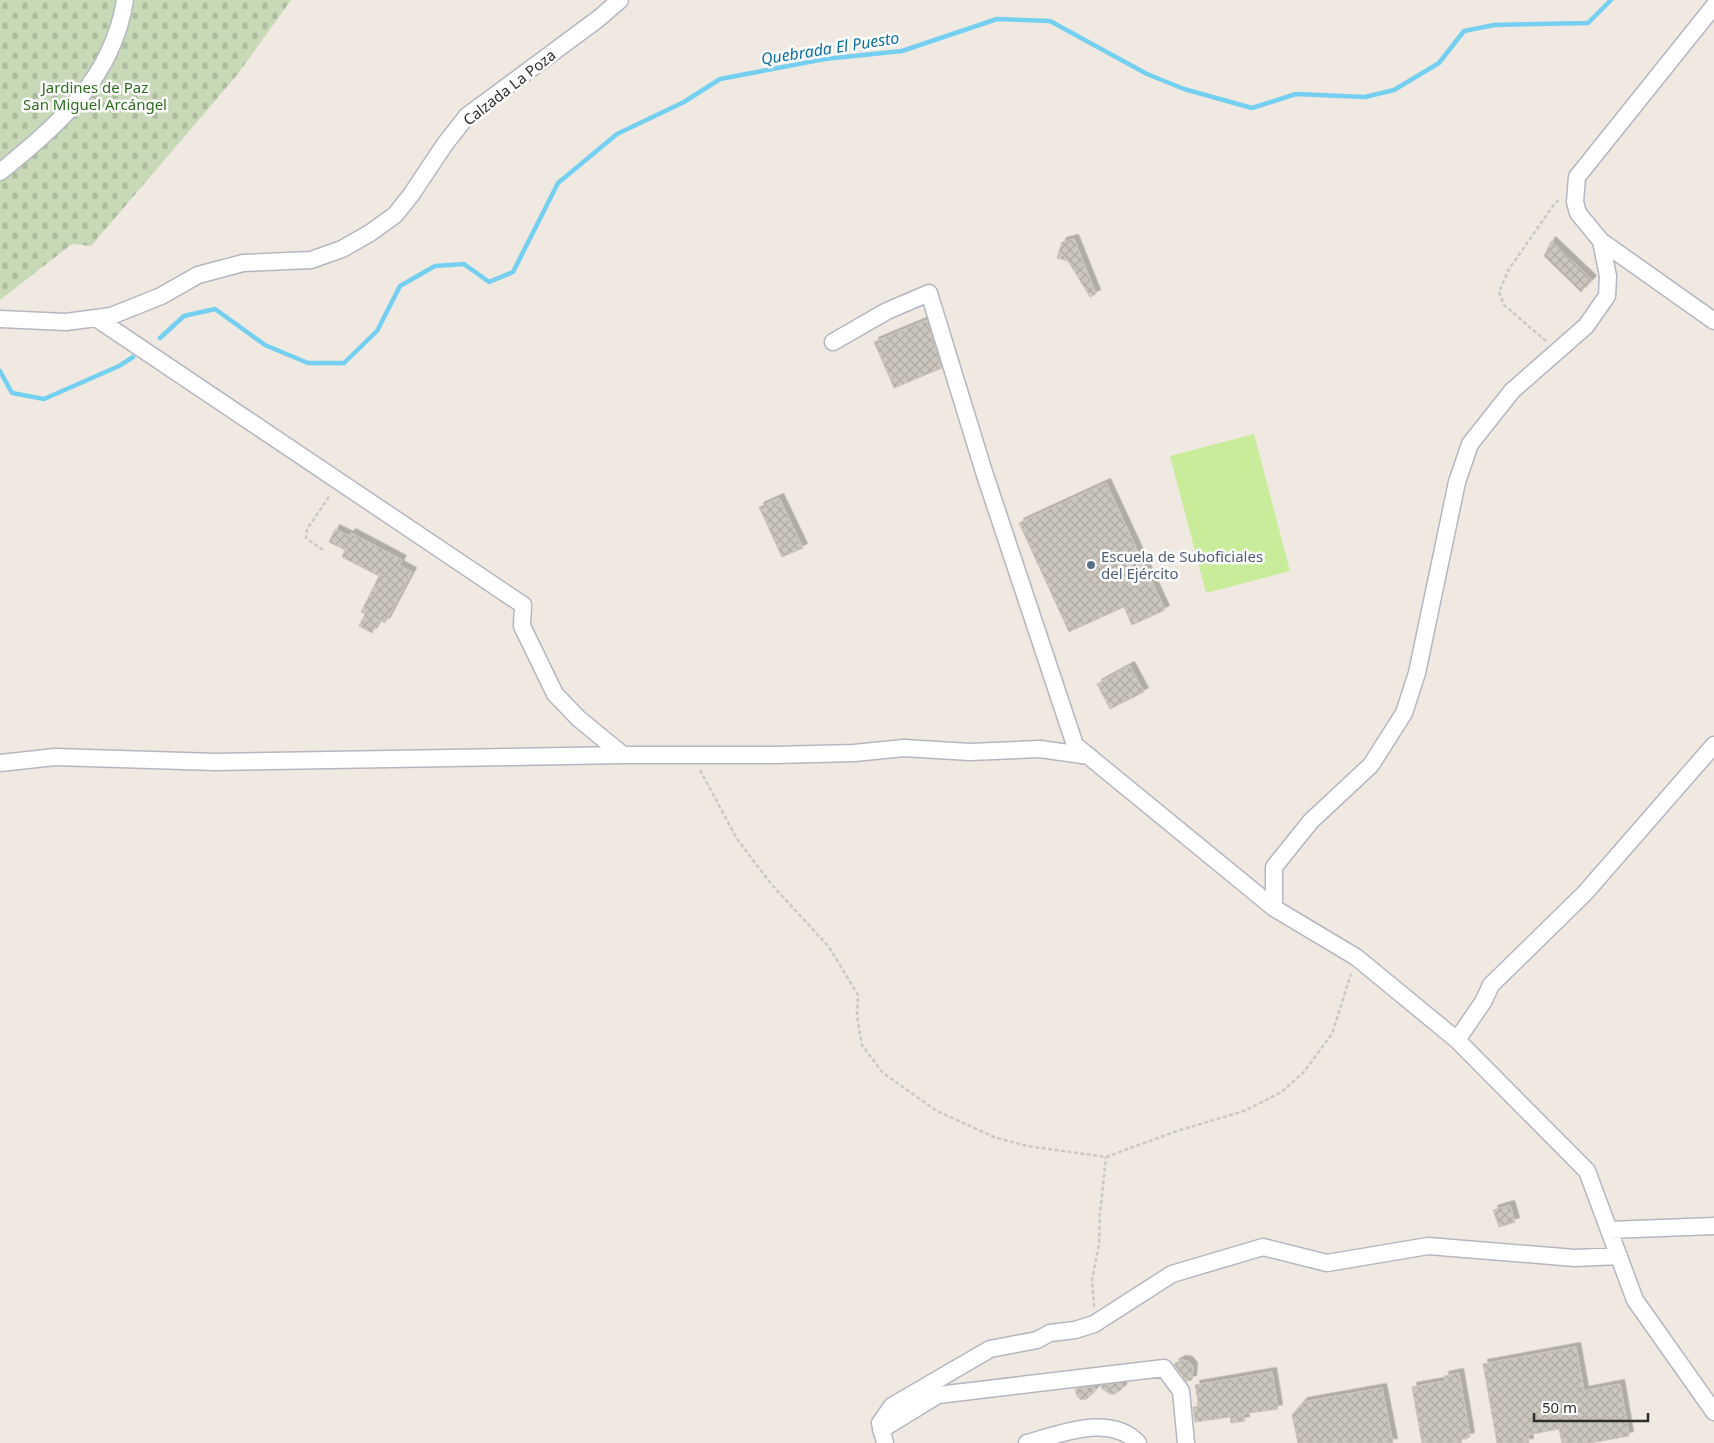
<svg xmlns="http://www.w3.org/2000/svg" width="1714" height="1443" font-family="'Noto Sans',sans-serif">
<defs>
<pattern id="cemetery-stones" width="16" height="16" patternUnits="userSpaceOnUse" patternTransform="scale(1.25)"><rect width="16" height="16" fill="#c8d9b8"/><path d="M2 7V4a2 2 0 0 1 4 0v3zM10 15v-3a2 2 0 0 1 4 0v3z" fill="#acbb9e"/></pattern>
<pattern id="building-cross-hatch" width="8" height="8" patternUnits="userSpaceOnUse" patternTransform="scale(1.25)"><rect width="8" height="8" fill="#cbc7bf"/><path d="M0 0l8 8M0 8l8-8" fill="none" stroke="#afaba4"/></pattern>
<filter id="shadow"><feDropShadow dx="4.5" dy="-4.5" stdDeviation="0" flood-color="#0004"/></filter>
</defs>
<rect width="100%" height="100%" fill="#efe9e1"/>
<path fill="url(#cemetery-stones)" d="M0 0H291L237 75 91 246 72 244 0 300Z"/>
<path fill="#c9ec9a" d="M1254 434 1290 571 1206 593 1170 456Z"/>
<g fill="none" stroke-linecap="round" stroke-linejoin="round">
<path stroke="#75cff0" stroke-width="4.5" d="M160 338 184 316 215 309 265 345 308 363H344L377 331 400 286 435 266 464 264 489 282 513 272 558 183 617 134 684 102 720 79 825 59 902 51 997 19 1050 21 1147 74 1184 89 1252 108 1296 94 1365 97 1394 90 1439 63 1464 31 1494 25 1588 23 1611 0
M0 371 12 393 44 399 119 366 133 357"/>
</g>
<path fill="url(#building-cross-hatch)" stroke="#cbc5ba" filter="url(#shadow)" d="M1074 239 1096 294 1090 297 1068 261 1057 258 1062 242Z
M1551 241 1592 280 1581 292 1544 256Z
M927 320 942 368 894 388 874 342Z
M1106 483 1165 610 1132 625 1124 607 1069 632 1019 523Z
M779 498 803 548 782 557 759 507Z
M335 529 349 536 351 533 402 560 399 565 412 572 385 623 379 620 372 633 359 626 365 614 361 612 379 576 342 557 345 550 329 542Z
M1130 666 1144 692 1110 709 1097 684Z
M1510 1205 1515 1222 1499 1227 1493 1210Z
M1576 1347 1584 1391 1620 1384 1629 1436 1590 1443H1562L1559 1429 1528 1435 1529 1443H1497L1483 1364Z
M1181 1360 1188 1361 1193 1367 1192 1380 1186 1381 1174 1364Z
M1272 1372 1278 1409 1243 1414 1245 1421 1231 1423 1230 1417 1195 1422 1193 1407 1199 1406 1195 1385Z
M1459 1373 1470 1437 1461 1439 1462 1443H1422L1412 1387 1445 1381 1444 1376Z
M1122 1383V1389L1115 1394H1110L1101 1388 1102 1385Z
M1093 1387 1096 1389 1087 1399 1081 1400 1077 1396 1075 1389Z
M1382 1388 1393 1443H1298L1292 1415 1303 1402Z"/>
<g fill="none" stroke-linecap="round" stroke-linejoin="round">
<g stroke="#b4b7c1" stroke-width="19">
<path id="minor" d="M0 172C58 125 113 78 125 0
M1601 241 1714 321
M96 318 523 605 522 626 555 694 578 718 623 755
M0 319 66 322 111 316 161 296 198 275 243 263 311 260 342 249 370 233 395 215 411 195 445 144 467 116 598 19 620 0
M833 342 887 311 929 293 984 472 1075 745 1274 908 1356 957 1457 1040 1587 1171 1635 1300 1714 1412
M0 763 55 757 216 762 623 755H775L854 753 904 748 970 752 1040 749 1089 756
M1274 908V867L1311 821 1371 765 1404 713 1417 673 1457 482 1470 444 1512 391 1586 326 1607 296 1608 276 1601 241 1578 213 1575 202 1577 177 1714 6
M1457 1040 1483 1002 1491 985 1585 893 1714 745
M1609 1230 1714 1226
M881 1430 938 1395 1164 1368 1181 1391 1186 1443
M885 1443 880 1423 892 1406 990 1349 1037 1340 1050 1333 1075 1330 1094 1324 1172 1274 1263 1247 1327 1263 1428 1246 1575 1258 1619 1256
M1027 1443C1061 1434 1110 1413 1138 1443"/>
</g>
<path stroke="#c9c9c9" stroke-width="2.5" stroke-dasharray="4 2.5" stroke-linecap="butt" d="M1546 341 1504 305 1499 292 1509 269 1555 203 1560 199
M323 550 306 538 307 529 330 495
M700 770 737 839 772 885 829 947 858 995 857 1016 862 1045 883 1073 937 1111 994 1137 1027 1146 1106 1157 1177 1131 1244 1111 1280 1093 1303 1073 1332 1034 1351 974
M1094 1307 1092 1280 1099 1244 1100 1213 1106 1157"/>
<use href="#minor" stroke="#fff" stroke-width="16"/>
</g>
<circle fill="#5c6f8a" stroke="#fff" stroke-width="2" cx="1091" cy="565" r="5"/>
<g text-anchor="middle" dominant-baseline="central" stroke-width="5" stroke-linejoin="round" paint-order="stroke">
<g font-size="15" fill="#2c6e1b" stroke="#fff">
<text x="95" y="87">Jardines de Paz<tspan x="95" dy="17">San Miguel Arcángel</tspan></text>
</g>
<g font-size="15" fill="#2e2e2e" stroke="#fff">
<text transform="translate(509 87) rotate(-38)">Calzada La Poza</text>
</g>
<g font-size="15" fill="#4e5e75" stroke="#fff" text-anchor="start">
<text x="1101" y="556">Escuela de Suboficiales<tspan x="1101" dy="17">del Ejército</tspan></text>
</g>
<g font-size="16" font-style="italic" fill="#0d6fa3" stroke="#fff">
<text transform="translate(830 48) rotate(-9)">Quebrada El Puesto</text>
</g>
</g>
<path d="M1534 1413v8h114v-8" fill="none" stroke="#2e2e2e" stroke-width="2.5"/>
<text x="1542" y="1413" font-size="15" fill="#2e2e2e" stroke="#ffffff" stroke-width="4" paint-order="stroke">50 m</text>
</svg>
